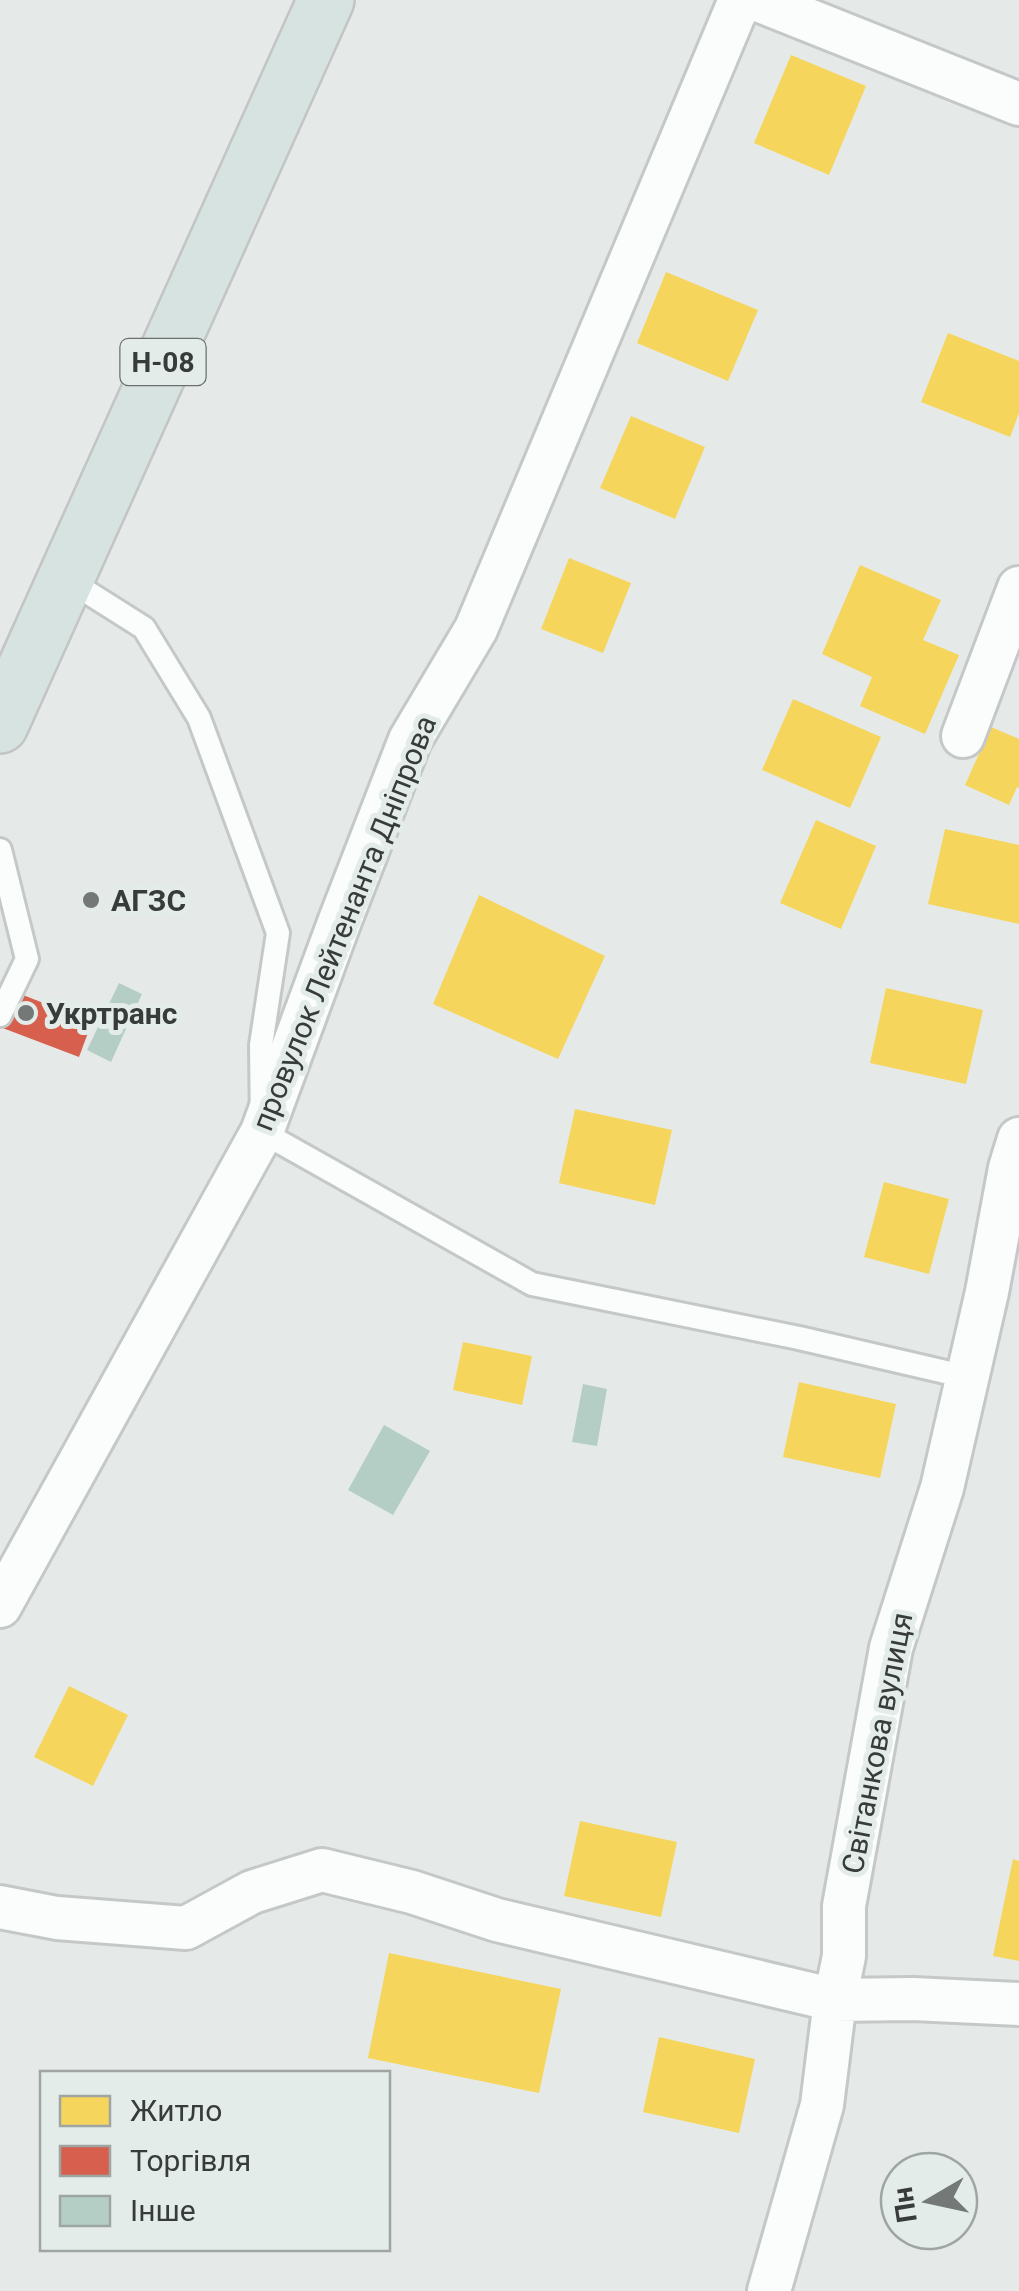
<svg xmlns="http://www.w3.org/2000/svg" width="1019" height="2291" font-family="Roboto,sans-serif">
<rect width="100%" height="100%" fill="#e5eae8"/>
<path fill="#f6d55c" d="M791 55 866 86 829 175 754 143Z
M666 272 758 310 728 381 637 343Z
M948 333 1019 361V413L1010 437 921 402Z
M631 416 705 447 675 519 600 488Z
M569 558 631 583 603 653 541 629Z
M860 565 941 600 923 640 959 655 925 734 860 706 872 677 822 654Z
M793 699 881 737 850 808 762 770Z
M991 727 1019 739V788L1017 787 1009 805 965 785Z
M816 820 876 846 841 929 780 903Z
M945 829 1019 845V924L928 904Z
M479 895 605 956 558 1059 433 1004Z
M886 988 983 1010 966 1084 870 1063Z
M575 1109 672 1130 655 1205 559 1183Z
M884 1182 949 1199 929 1274 864 1257Z
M463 1342 532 1356 522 1405 453 1390Z
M799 1382 896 1404 880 1478 783 1457Z
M69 1686 128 1715 93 1786 34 1757Z
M580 1821 677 1842 661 1917 564 1896Z
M1013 1859 1019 1861V1961L993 1956Z
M389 1953 561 1989 539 2093 368 2058Z
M659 2037 755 2059 739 2133 643 2112Z"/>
<path fill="#d6604d" d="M0 986 92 1022 79 1057 0 1027Z"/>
<path fill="#b4cec6" d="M119 983 142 994 111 1062 87 1050Z
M583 1384 607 1389 597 1446 572 1442Z
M384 1425 430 1451 393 1515 348 1490Z"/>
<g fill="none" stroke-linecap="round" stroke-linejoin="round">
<g stroke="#c4c8c7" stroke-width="28">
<path id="lane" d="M65 578 144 628 199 718 278 933 261 1045 262 1132 532 1284 799 1338 967 1377
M0 850 27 959 0 1015"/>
</g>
<g stroke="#c4c8c7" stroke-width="48">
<path id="street" d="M758 0 1019 104
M963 736 1019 588
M0 1606 262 1132 339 923 410 740 476 629 740 0
M0 1907 57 1918 186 1928 252 1892 322 1870 412 1892 497 1920 835 2000 913 1999 1019 2004
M769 2291 822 2105 835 2000 844 1956V1906L891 1648 942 1488 987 1292 1010 1168 1019 1139"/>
</g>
<g stroke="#c2c5c4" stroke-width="60">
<path id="primary" d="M0 725 326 0"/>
</g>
<use href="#lane" stroke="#fbfcfc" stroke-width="22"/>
<use href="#street" stroke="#fbfcfc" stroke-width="42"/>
<use href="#primary" stroke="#d6e3e0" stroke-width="55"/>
</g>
<g fill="#747876" stroke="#e3ece9" stroke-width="4">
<circle cx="91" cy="900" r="10"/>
<circle cx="26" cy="1013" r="10"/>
</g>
<g text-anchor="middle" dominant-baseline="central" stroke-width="10" stroke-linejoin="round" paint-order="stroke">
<rect fill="#e3ece9" stroke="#6b706e" stroke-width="2.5" x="120.5" y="339" width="85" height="46" rx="8"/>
<g font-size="28" font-weight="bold" fill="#373b39">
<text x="163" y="362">Н-08</text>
</g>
<g font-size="30" font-weight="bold" fill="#373b39" stroke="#e3ece9" text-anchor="start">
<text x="111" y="900">АГЗС</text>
<text x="46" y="1013">Укртранс</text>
</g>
<g font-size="30" fill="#373b39" stroke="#e3ece9">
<text transform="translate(344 923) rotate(-68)">провулок Лейтенанта Дніпрова</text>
<text transform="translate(877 1743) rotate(-79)">Світанкова вулиця</text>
</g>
</g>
<rect x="40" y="2071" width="350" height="180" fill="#e3ece9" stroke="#9ea5a3" stroke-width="2.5"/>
<rect x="60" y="2096" width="50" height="30" fill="#f6d55c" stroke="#9ea5a3" stroke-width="2.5"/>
<text x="130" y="2121" font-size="30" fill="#373b39">Житло</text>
<rect x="60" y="2146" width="50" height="30" fill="#d6604d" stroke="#9ea5a3" stroke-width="2.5"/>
<text x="130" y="2171" font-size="30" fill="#373b39">Торгівля</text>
<rect x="60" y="2196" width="50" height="30" fill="#b4cec6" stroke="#9ea5a3" stroke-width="2.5"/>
<text x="130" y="2221" font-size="30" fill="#373b39">Інше</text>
<g transform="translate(929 2201) rotate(261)"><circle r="48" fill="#e3ece9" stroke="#9ea5a3" stroke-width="2.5"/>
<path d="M0-8L18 38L0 25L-18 38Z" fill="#747876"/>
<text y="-15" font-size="28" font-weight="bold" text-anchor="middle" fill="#373b39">Пн</text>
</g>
</svg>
